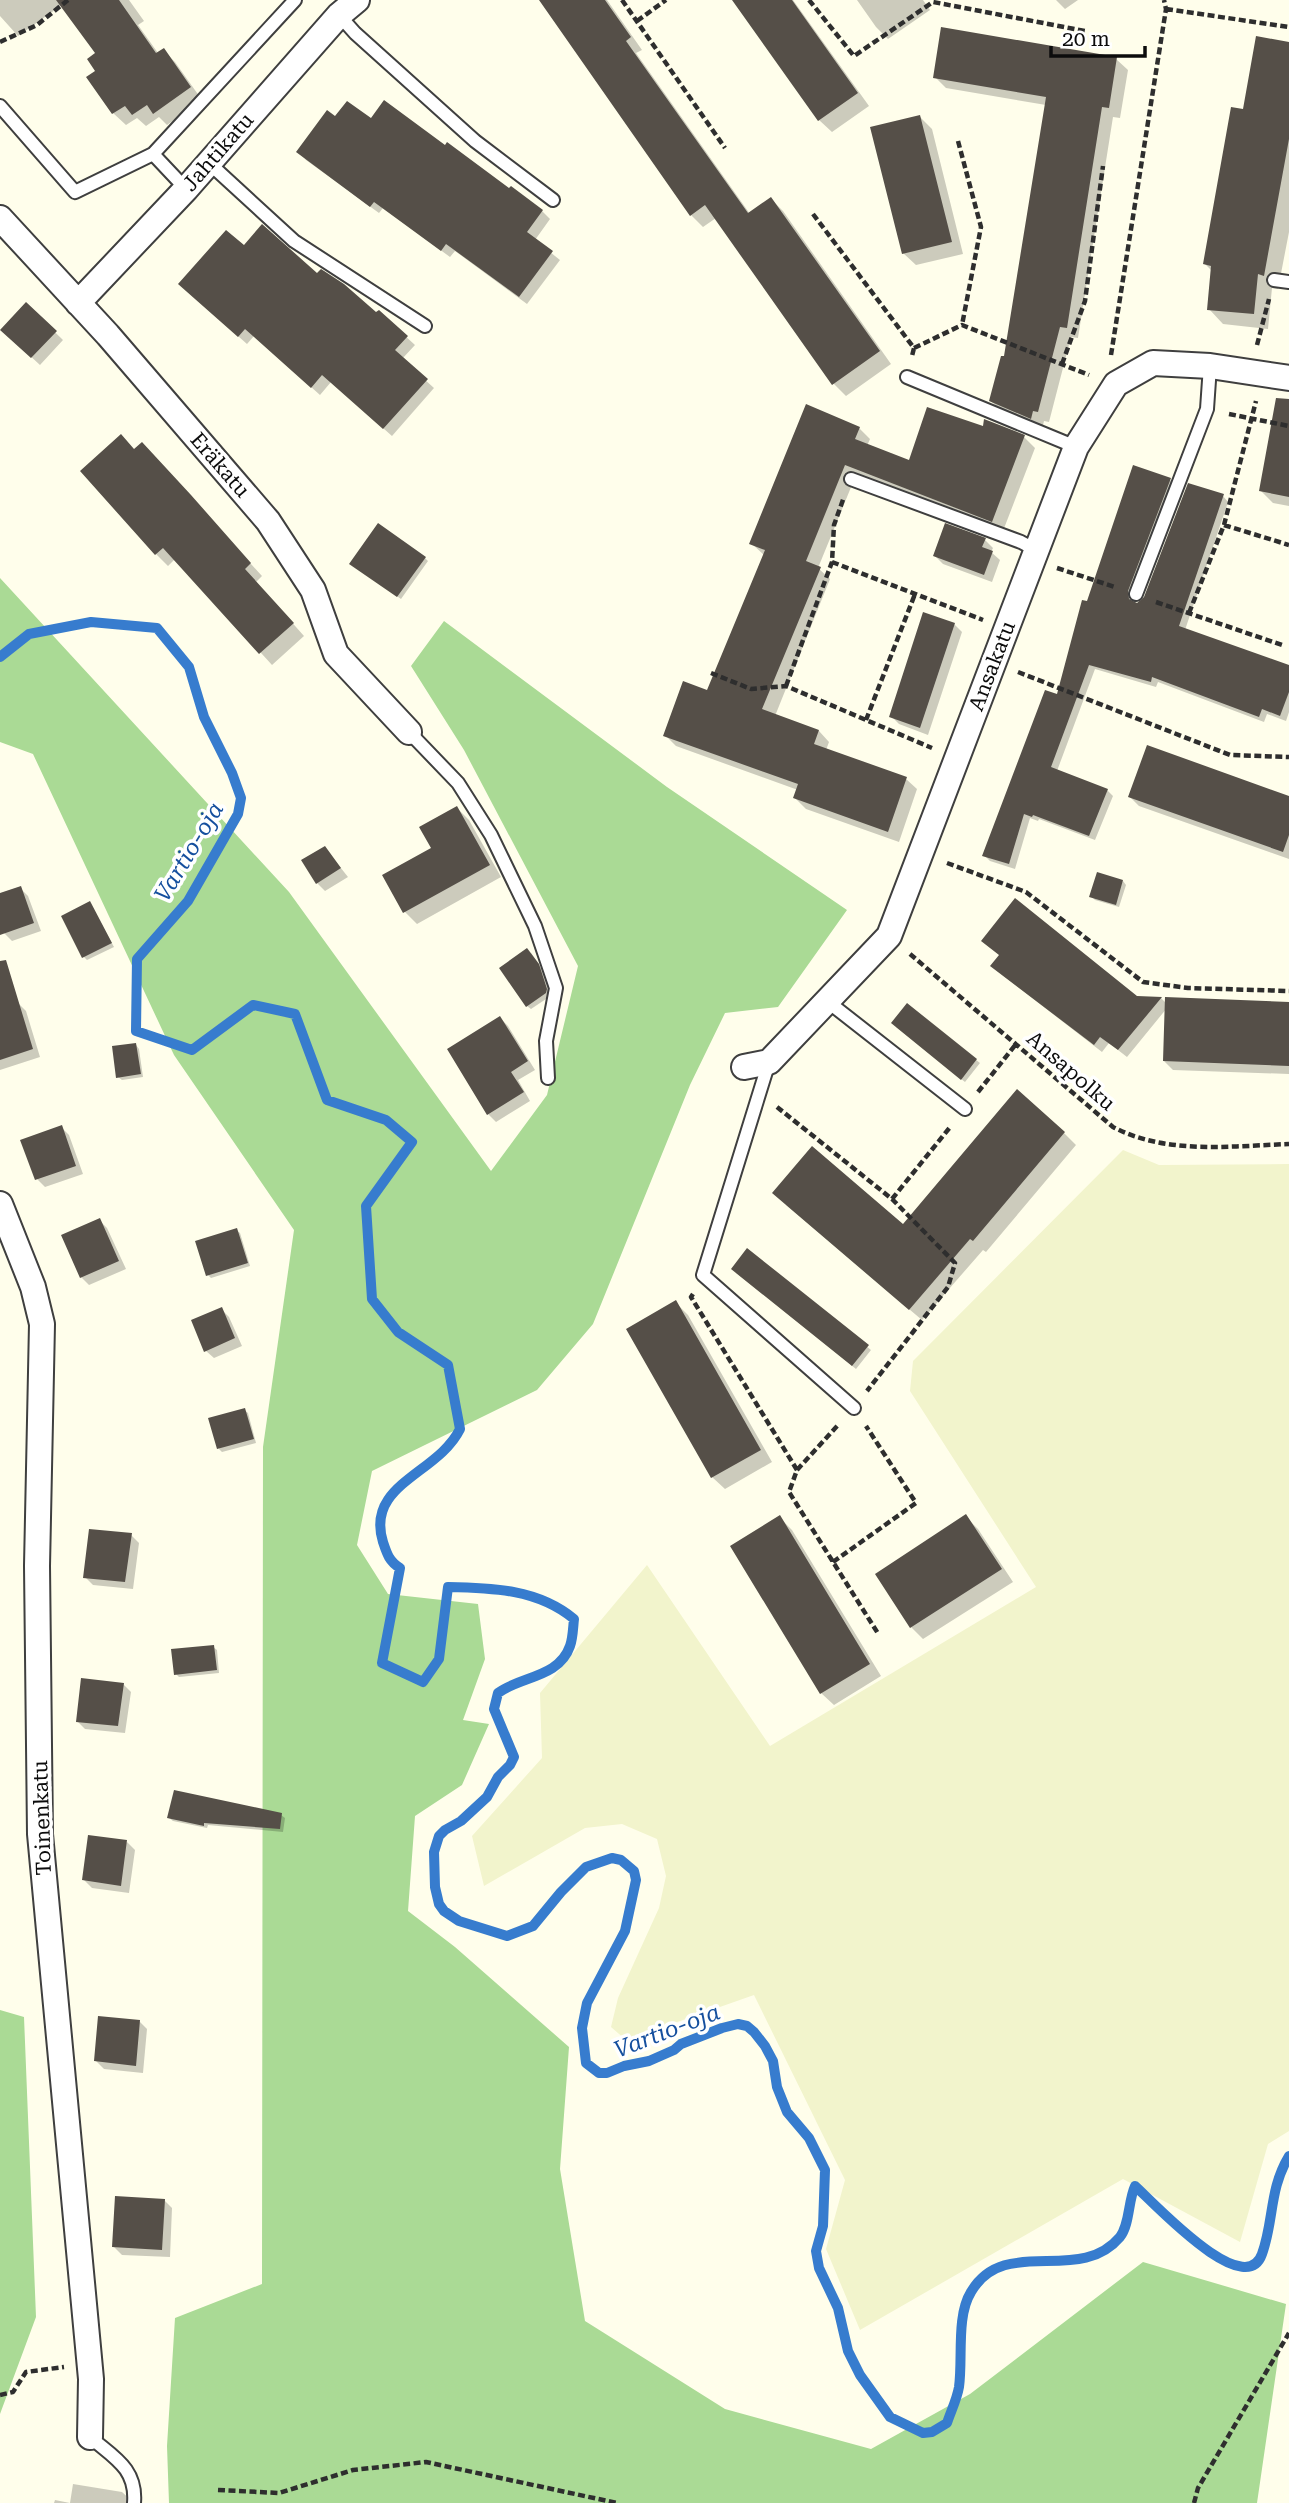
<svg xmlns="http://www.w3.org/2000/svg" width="1289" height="2503" font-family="'Roboto Serif',serif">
<rect width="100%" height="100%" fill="#fffeeb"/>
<path fill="#f2f4cc" d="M1123 1150 1159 1165 1289 1164V2131L1268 2144 1240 2242 1123 2179 860 2330 826 2249 845 2180 754 1995 626 2040 611 2027 618 1998 659 1908 666 1876 657 1839 622 1824 585 1828 484 1886 472 1836 542 1758 540 1693 647 1565 770 1746 1036 1587 910 1391 913 1361Z"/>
<path fill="#aada95" d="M0 578 289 892 491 1171 547 1095 578 966 464 750 411 666 444 621 667 787 847 910 778 1007 725 1013 690 1085 593 1324 537 1390 372 1471 357 1545 388 1594 478 1604 485 1659 463 1720 489 1724 462 1785 415 1816 408 1911 455 1947 569 2047 560 2169 585 2321 725 2409 871 2449 970 2394 1143 2262 1286 2304 1257 2503H169L167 2446 175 2318 262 2284 263 1447 294 1230 174 1055 33 754 0 742Z
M0 2010 24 2017 36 2317 0 2414Z"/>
<path fill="#0003" d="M0 0H129L144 21 138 25 158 53 163 50 175 62 202 100 167 125 159 117 146 126 137 118 126 125 113 113 88 78 98 71 97 54 62 5 18 36 0 16Z
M541 0H607L642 50 636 53 750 214 771 199 783 211 891 364 846 396 834 384 716 218 703 227 691 215Z
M734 0H793L869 106 832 132 819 120Z
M857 0H923L930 10 888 39 876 27Z
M1056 0H1078L1065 9Z
M1289 45V232L1278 289 1272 288 1268 329 1223 324 1209 309 1213 272 1205 264 1244 111Z
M1116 59 1128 70 1120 118 1113 117 1078 338 1071 337 1049 422 1044 421 1042 429 1002 412 991 401 1005 358 1046 105 946 88 935 77Z
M920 117 932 129 963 254 916 265 903 253Z
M336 118 371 121 510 191 542 211 550 219 535 240 560 260 527 304 455 251 450 257 383 208 379 213 306 160 299 152Z
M244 248 318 275 376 315 379 312 415 345 402 359 434 388 392 436 331 382 320 395 254 336 247 344 188 292Z
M26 304 63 340 40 365 2 330Z
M859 428 870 439 867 446 910 463 984 428 1024 437 1035 448 1003 531 856 475 818 568 830 579 775 716 819 731 829 742 826 750 906 779 917 789 899 842 806 809 795 798 798 790 676 746 665 735 708 692 764 555 751 543Z
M1289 441V506L1273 503 1261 491Z
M135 451 154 457 262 576 256 582 304 636 272 665 175 559 168 566 156 554Z
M1170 480 1176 485 1133 597 1134 604 1142 603 1223 496 1228 502 1185 630 1289 667V712L1286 721 1267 714 1264 722 1158 682 1156 687 1095 669 1057 771 1107 790 1113 796 1095 840 1039 819 1038 821 1030 818 1015 869 990 861 984 855 1058 696 1088 603Z
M985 540 993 548 991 552 1000 560 992 582 943 564 935 556Z
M425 558 428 561 401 599 355 567Z
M954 624 962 632 928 735 899 724 891 716Z
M1130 797 1289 798V859L1139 806Z
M457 808 469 820 501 877 417 924 405 912 384 876 433 849Z
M325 848 348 877 325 891 317 883Z
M1123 881 1126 885 1119 907 1095 900 1091 896Z
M20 888 28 896 41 931 12 941 4 933 0 922V894Z
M90 903 114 947 87 960 84 957Z
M531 953 542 969 550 993 549 997 531 1009 527 1006Z
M1001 974 1136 997 1161 998 1167 1004 1289 1003V1074L1173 1070 1164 1061 1167 1008 1127 1057 1109 1043 1102 1052Z
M18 1003 26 1011 40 1057 0 1070V1009Z
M907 1005 980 1063 965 1082 896 1027Z
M500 1018 508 1026 535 1070 518 1080 530 1101 496 1122 488 1114Z
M136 1045 139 1049 143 1077 122 1080 118 1077Z
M61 1127 69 1135 83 1174 45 1187 37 1179Z
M1064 1133 1076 1145 986 1252 983 1250 922 1320 786 1205 903 1226Z
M99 1220 107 1228 126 1269 89 1285 81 1277Z
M236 1230 240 1233 250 1266 211 1278 208 1275Z
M748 1251 871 1350 856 1369 736 1273Z
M676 1303 688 1315 772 1462 725 1489 712 1477 629 1330Z
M221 1309 229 1317 242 1346 214 1358 206 1351Z
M244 1410 248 1413 256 1443 222 1452 219 1449Z
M966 1517 978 1529 1013 1582 923 1639 911 1627 877 1574Z
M780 1518 792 1530 881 1676 834 1705 821 1693Z
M131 1535 139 1543 133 1589 93 1585 85 1577Z
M213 1647 217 1650 219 1673 179 1677 176 1674Z
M123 1684 131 1692 125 1733 85 1729 77 1721Z
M281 1815 285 1818 283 1832 208 1825 207 1828 173 1821 169 1818Z
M127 1842 135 1850 129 1893 92 1888 84 1880Z
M139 2021 147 2029 143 2073 104 2069 96 2061Z
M164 2200 172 2208 170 2257 122 2255 114 2247Z
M73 2484 122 2492 134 2503H54L55 2500 70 2503Z"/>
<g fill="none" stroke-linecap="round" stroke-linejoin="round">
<path stroke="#377cce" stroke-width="10" d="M0 657 29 634 91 622 157 628 189 667 204 717 232 773 241 798 238 814 188 901 137 959 136 1031 192 1050 253 1005 295 1014 327 1100 386 1120 412 1142 366 1206 372 1299 398 1332 448 1365 460 1429C438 1474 365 1484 383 1542 387 1554 389 1561 400 1568L382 1663 423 1682 439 1659 448 1587C493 1588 538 1589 574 1619 573 1627 573 1638 570 1646 559 1678 520 1676 498 1693L494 1709 514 1757 510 1765 498 1777 487 1797 461 1821 445 1830 439 1836 434 1852 435 1887 439 1904 444 1911 459 1921 507 1936 533 1926 561 1892 586 1867 612 1858 621 1860 634 1871 636 1880 625 1931 587 2003 582 2028 586 2063 599 2073H607L624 2066 649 2061 674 2050 681 2044 722 2028 738 2024 747 2026 754 2032 765 2046 773 2061 777 2087 787 2112 809 2138 825 2170 823 2226 816 2251 819 2268 838 2308 848 2351 860 2375 890 2417 923 2433 932 2432 947 2423C951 2411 957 2399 959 2387 963 2359 956 2316 971 2292 1005 2234 1079 2286 1120 2237 1130 2224 1128 2201 1135 2186 1153 2202 1245 2302 1262 2254 1274 2221 1269 2189 1289 2156"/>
</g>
<path fill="#554f48" d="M56 0H119L156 53 164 48 191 87 153 114 147 105 132 115 125 106 112 114 86 77 95 71 87 59 95 53Z
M539 0H605L631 37 626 41 748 213 771 197 880 351 832 385 705 205 690 216Z
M732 0H792L858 93 818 121Z
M941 27 1117 57 1109 108 1102 107 1067 328 1060 327 1038 412 1033 411 1031 419 989 401 1001 356H1004L1046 97 933 78Z
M1256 36 1289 42V139L1264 276 1258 274 1254 314 1207 310 1211 266 1203 264 1231 107 1243 109Z
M384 100 445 145 447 142 509 188 511 186 543 210 527 232 553 251 519 297 446 244 441 251 374 202 370 207 296 152 327 110 335 116 347 101 371 118Z
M920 115 952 242 902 254 870 127Z
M262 224 317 273 321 269 344 284 376 312 379 310 408 336 395 350 428 379 383 429 322 375 311 388 245 329 238 337 178 284 226 230 244 245Z
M26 302 57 331 31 358 0 330Z
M1276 398 1289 399V497L1259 491Z
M806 404 860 427 855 439 909 460 927 407 983 426 984 419 1025 435 992 522 845 465 806 561 821 567 762 709 819 730 814 744 907 777 888 832 793 798 798 784 663 736 683 681 707 690 765 550 749 544Z
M121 434 134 449 142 442 191 495 251 563 245 569 294 623 259 654 163 548 155 555 80 471Z
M1133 465 1171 478 1128 591 1129 599 1137 603 1144 597 1188 483 1224 494 1179 626 1289 665V692L1280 716 1262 709 1259 717 1152 677 1151 682 1089 665 1051 767 1108 789 1089 836 1033 815 1032 817 1024 814 1009 864 982 856 1045 690 1057 694 1082 600 1087 601Z
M378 523 426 557 397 597 349 564Z
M945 523 986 538 982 547 993 551 984 575 933 556Z
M923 612 955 623 920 728 889 717Z
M1147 745 1289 796V835L1283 852 1128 797Z
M457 806 490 865 403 913 382 875 431 848 419 827Z
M325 846 341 868 316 884 301 860Z
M1097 872 1123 880 1116 905 1089 897Z
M21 886 34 923 0 935V893Z
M1015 898 1137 996 1162 997 1118 1050 1100 1037 1094 1045 990 966 999 955 981 941Z
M90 901 112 943 82 958 61 916Z
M527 948 539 964 547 989 546 993 526 1007 499 968Z
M6 960 33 1049 0 1060V961Z
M1165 997 1289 1002V1066L1163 1061Z
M907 1003 977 1059 961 1080 891 1023Z
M500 1016 528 1061 511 1072 524 1092 487 1115 447 1049Z
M136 1043 141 1074 116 1078 112 1046Z
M1017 1089 1065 1132 973 1241 970 1239 909 1310 772 1193 812 1146 903 1224Z
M62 1125 76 1166 35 1180 20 1140Z
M100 1218 119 1261 80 1278 61 1235Z
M237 1228 248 1263 206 1276 195 1241Z
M747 1248 869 1345 852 1366 731 1269Z
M676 1300 761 1450 711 1478 626 1329Z
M222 1307 235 1338 204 1352 191 1320Z
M245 1408 254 1439 217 1449 208 1418Z
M966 1514 1002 1569 910 1628 875 1574Z
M780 1515 870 1664 820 1694 730 1546Z
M89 1529 132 1533 125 1582 83 1578Z
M214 1645 217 1670 174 1675 171 1649Z
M81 1678 124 1683 118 1726 76 1722Z
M174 1790 282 1813 280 1829 204 1823V1826L167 1818Z
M88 1835 127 1840 121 1886 82 1880Z
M98 2016 140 2020 136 2066 94 2061Z
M115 2196 165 2199 162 2250 112 2247Z"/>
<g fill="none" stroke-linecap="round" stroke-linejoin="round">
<g stroke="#3f3f3f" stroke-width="16">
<path id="service" d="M339 15 355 33 475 141 553 200
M0 106 75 192 153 154 295 0
M153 154 186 189
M209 163 294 241 425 326
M1274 280 1289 282
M907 377 1076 447
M851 479 1021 542 1036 550
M1136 594 1207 409 1210 366
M409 732 458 783 491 835 535 926 556 988 546 1041 548 1078
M827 1001 965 1109
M769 1062 703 1275 854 1408
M90 2437C113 2457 137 2468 134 2503"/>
</g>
<g stroke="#3f3f3f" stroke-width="28">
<path id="minor" d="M0 218 108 335 268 521 313 590 336 654 409 732
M78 303 186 189 339 15 357 0
M744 1067 769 1062 889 936 1076 447 1116 384 1153 363 1210 366 1289 378
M0 1204 33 1287 42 1324 37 1566 40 1834 91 2379 90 2437"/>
</g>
<path stroke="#2e2e2e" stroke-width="4.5" stroke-dasharray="7 3.5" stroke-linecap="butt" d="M622 0 725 148
M809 0 854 56 933 2 1085 31
M1166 9 1289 27
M637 21 666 0
M0 42 37 25 68 0
M958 141 981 227 962 325
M813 214 914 348 912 356
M1257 345 1269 299
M914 348 962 325 1089 375
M1111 355 1166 9 1164 0
M1062 364 1085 301 1103 166
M1229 414 1289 426
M1224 525 1289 545
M832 562 983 620
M1057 568 1115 587
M1156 602 1282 645
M1189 613 1224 525 1256 401
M1018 672 1230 755 1289 757
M711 673 751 689 786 686 932 748
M786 686 832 562 834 525 844 497
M866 720 915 594
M947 863 1026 892 1143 982 1188 988 1289 991
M910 954 1113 1127C1167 1155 1230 1146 1289 1144
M978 1092 1016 1044
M777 1107 892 1199 955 1263 948 1287 867 1391
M892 1199 951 1126
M693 1294 691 1297 797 1470 789 1492 879 1635
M797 1470 839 1424
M833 1562 916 1503 866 1426
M0 2395 13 2392 26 2372 64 2367
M218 2490 279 2493 353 2470 426 2462 617 2503
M1194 2503 1198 2488 1289 2333"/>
<use href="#service" stroke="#fff" stroke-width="12"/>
<use href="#minor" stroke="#fff" stroke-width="24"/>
</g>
<g text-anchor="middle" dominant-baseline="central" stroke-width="7" stroke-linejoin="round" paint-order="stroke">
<g font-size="21" fill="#0c0c0c" stroke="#fff">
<text transform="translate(218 152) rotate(-49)">Jahtikatu</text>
<text transform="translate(220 465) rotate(49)">Eräkatu</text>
<text transform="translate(992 666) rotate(-69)">Ansakatu</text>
<text transform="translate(1071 1071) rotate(41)">Ansapolku</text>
<text transform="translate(42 1818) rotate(-92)">Toinenkatu</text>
</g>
<g font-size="23" font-style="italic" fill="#154f9e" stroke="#fff">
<text transform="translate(189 852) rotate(-59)">Vartio-oja</text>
<text transform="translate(667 2031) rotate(-21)">Vartio-oja</text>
</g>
</g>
<path d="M1051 46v10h94v-10" fill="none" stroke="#0c0c0c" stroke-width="3.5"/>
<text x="1062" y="46" font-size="21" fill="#0c0c0c" stroke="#ffffff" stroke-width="5" paint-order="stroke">20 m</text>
</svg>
